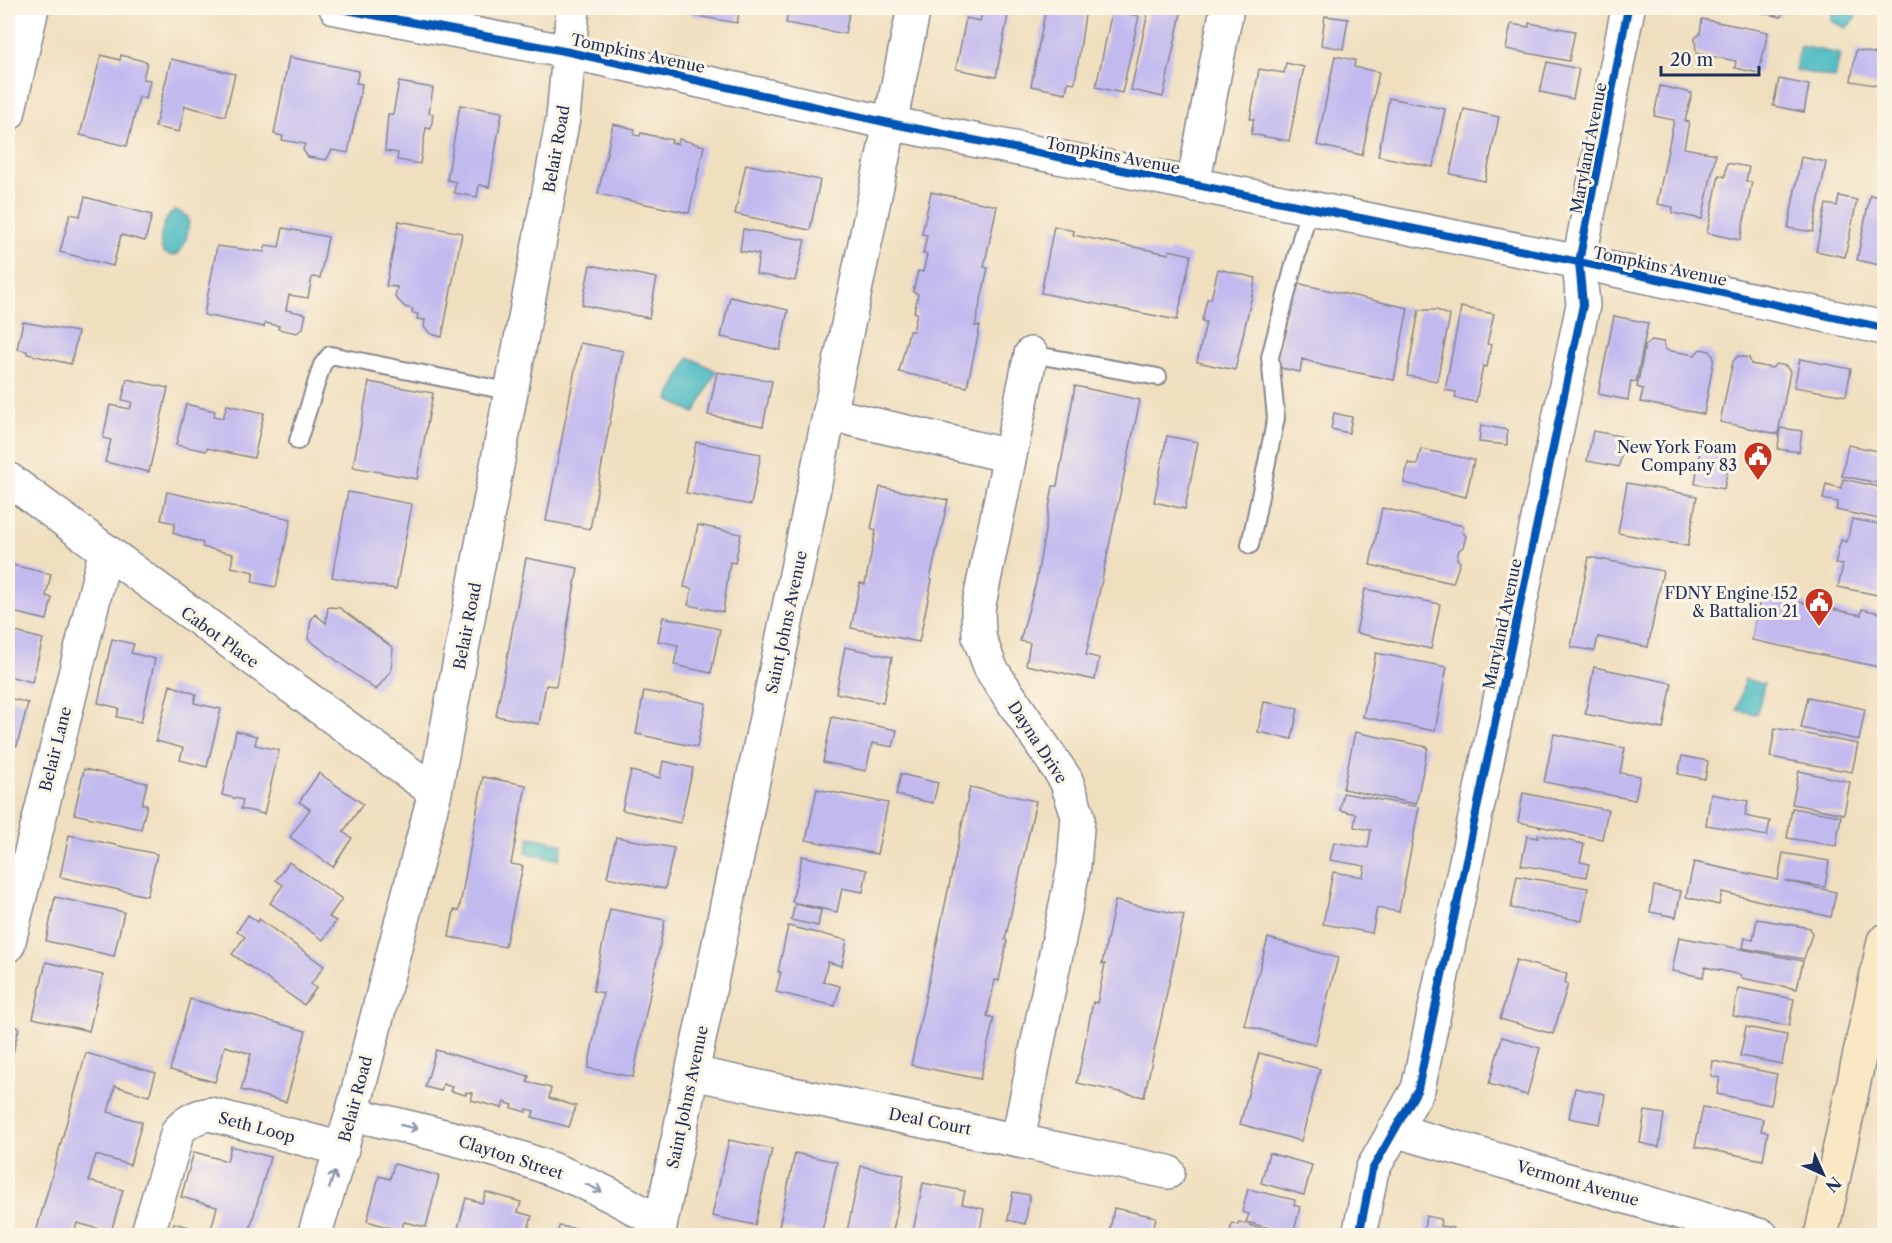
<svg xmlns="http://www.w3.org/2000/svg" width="1892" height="1243" font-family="'Libre Caslon Text',serif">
<rect width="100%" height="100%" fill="#fcf5e5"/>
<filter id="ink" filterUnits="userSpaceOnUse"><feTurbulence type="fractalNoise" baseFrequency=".0167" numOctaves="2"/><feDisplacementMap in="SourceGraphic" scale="12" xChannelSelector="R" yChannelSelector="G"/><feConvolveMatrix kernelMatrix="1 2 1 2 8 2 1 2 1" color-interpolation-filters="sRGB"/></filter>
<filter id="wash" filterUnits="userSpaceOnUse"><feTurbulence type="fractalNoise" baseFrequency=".008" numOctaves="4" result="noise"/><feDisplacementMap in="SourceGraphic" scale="24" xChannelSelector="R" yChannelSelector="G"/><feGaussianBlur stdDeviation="1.35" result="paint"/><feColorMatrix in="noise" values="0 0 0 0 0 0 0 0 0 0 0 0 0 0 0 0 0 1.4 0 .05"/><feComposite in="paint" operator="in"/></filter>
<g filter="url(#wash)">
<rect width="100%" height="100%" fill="#f0dfbf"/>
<path fill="#4ebcc3" stroke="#347690" stroke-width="1.5" d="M1832 8H1857L1856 17 1846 28 1831 21Z
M1800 46 1840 54 1835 78 1795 70Z
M176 210 188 217C190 229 185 252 173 256L164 253C156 242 164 215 176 210Z
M689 357 716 371 695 413 668 400Z
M1745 679 1764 684 1757 714 1737 710Z
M530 837 563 844 559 860 526 853Z"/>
<g id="blocks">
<path fill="#c2baef" d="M693 8H740L737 23 691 15Z
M789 8H850L845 34 786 23Z
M983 8 1009 10 996 77 956 69 966 18 980 21Z
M1046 8H1086L1075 83 1068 82 1066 93 1031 86Z
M1149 8 1181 13 1163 97 1131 90Z
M1741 8H1783L1781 17Z
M1112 11 1139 16 1122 93 1096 87Z
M1325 16 1348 19 1343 49 1321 45Z
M1702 19 1768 32 1759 73 1735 68 1736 61 1696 53 1695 38 1700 34Z
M1529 23 1575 31 1569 61 1506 49 1511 24 1529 27Z
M1856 50 1884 55 1879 86 1851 81Z
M101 55 120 60 121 55 147 62 143 79 150 80 146 99 139 97 127 146 80 135Z
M1335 56 1355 60 1354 67 1379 72 1362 155 1317 145Z
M289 57 359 71 356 83 362 84 348 153 332 150 326 160 308 157 303 150 305 144 282 140 283 136 274 134Z
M171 59 235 74 225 116 185 106 179 132 155 127Z
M1547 62 1579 69 1573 99 1540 92Z
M1286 63 1304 67 1289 141 1251 134 1254 119H1250L1259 69 1284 73Z
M1779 79 1809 85 1804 112 1773 106Z
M399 82 433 88 429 113 433 114 431 129 426 128 420 164 397 160 398 153 385 151 388 114H393Z
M1660 86 1692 93 1685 121 1689 122 1684 148 1716 154 1702 219 1672 213 1673 207 1657 204 1674 120 1654 116Z
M1389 98 1445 109 1433 167 1378 156Z
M460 105 502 112 489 187 479 185 477 197 454 193 456 182 447 180Z
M1464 109 1499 117 1485 181 1450 174Z
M613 124 635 129 634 135 640 136 641 133 672 140 671 143 678 144 679 139 704 146 689 213 598 194Z
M1801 157 1826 162 1813 232 1788 228Z
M1727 163 1749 167 1746 181 1752 182 1740 240 1707 233 1719 175 1725 177Z
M746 164 820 180 810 230 735 214Z
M931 192 997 206 984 267 988 268 975 326H980L967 387 899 372 909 331H913L917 313 914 312 918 294 913 292 918 271 923 272 927 254H923L927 235 922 234Z
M1870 195 1884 198V266L1857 260Z
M1839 196 1857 200 1845 257 1816 251 1826 204 1837 206Z
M85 197 152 215 145 241 121 235 113 266 60 252 70 214 80 216Z
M399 221 462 233 442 337 431 334 424 327 425 320 417 319 418 314 412 313 413 309 405 307 395 297 397 287 386 286Z
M1054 226 1074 231 1073 235 1169 254V250L1191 255 1177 320 1041 293Z
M283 228 328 237 320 278 312 277 308 298 289 295 286 310 306 314 303 328 297 333 278 329 279 326 265 323 264 327 204 315 217 246 264 252 266 245 279 247Z
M743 229 805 240 795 281 756 274 759 254 740 251Z
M590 265 657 278 649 318 582 305Z
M1218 269 1256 278 1235 370 1197 362 1206 322 1202 321 1207 299H1211Z
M1292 282 1408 308 1394 380 1324 366 1302 359 1300 372 1276 367Z
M730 297 788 310 780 350 721 337Z
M1461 307 1494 314 1487 344 1491 345 1487 367 1483 366 1476 402 1455 398 1456 392 1445 390Z
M1419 310H1437L1450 316 1437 381 1407 376Z
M1614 316 1648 323 1636 382 1631 381 1628 400 1598 394Z
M23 322 78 332 71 364 27 354V351L17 349Z
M1652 340 1663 342 1666 350 1695 355 1700 349 1710 351 1714 358 1704 414 1640 402 1643 389 1637 387 1645 346Z
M580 343 623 351 590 529 546 521Z
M1738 356 1749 358 1751 364 1772 368 1776 364 1786 366 1790 372 1778 434 1720 422 1733 361Z
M1800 359 1851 369 1846 396 1794 387Z
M717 372 772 381 763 426 708 415Z
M127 379 168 388 149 472 105 462 111 440 103 438 110 405 130 409 132 402 122 400Z
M369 382 433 393 417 479 353 467Z
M1075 386 1140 400 1086 655 1099 658 1095 680 1026 665 1030 643 1020 641 1036 582 1053 486H1057Z
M186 404 215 411 214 416 223 418 227 405 264 413 254 458 207 448 206 451 176 445Z
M1334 413 1352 417 1349 433 1331 429Z
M1481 425 1507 430V445L1479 442Z
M1780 428 1802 431 1799 452 1778 449Z
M1593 431 1625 437 1619 467 1587 461Z
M1167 436 1198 442 1185 509 1154 502Z
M696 442 761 454 751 505 686 493Z
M1848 445 1884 452V484L1842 476Z
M1421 449 1474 460 1466 497 1404 483 1408 463 1417 465Z
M1700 450 1730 455 1724 489 1695 484Z
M1843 479 1884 488V520L1836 510 1838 502 1823 499 1826 484 1841 488Z
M1627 483 1697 496 1688 546 1618 533Z
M880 487 948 500 930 579 932 580 919 642 851 628 860 583 865 584 876 530 871 529Z
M167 492 291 519 276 587 252 582 254 572 231 567 233 554 202 547 203 543 173 533 175 523 161 520Z
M348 492 412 504 396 589 332 577Z
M1382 508 1464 526 1462 532 1466 536 1463 547 1459 550 1457 559 1460 562 1453 583 1370 565Z
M1852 519 1884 525V564L1878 595 1838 587 1843 565 1835 564 1838 551 1841 540 1847 542Z
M698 525 741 534 735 563 730 562 723 612 688 605 692 589 684 587Z
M1589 557 1663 571 1648 647 1598 637 1595 651 1571 647Z
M526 558 578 568 556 686 546 685 539 724 496 716Z
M8 564 51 574 46 596 52 598 47 620 8 611Z
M1365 589 1440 604 1431 649 1356 633Z
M1761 594 1861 615 1862 609 1884 614V643L1879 667 1752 640Z
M328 607 340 608 393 648 391 671 376 690 308 639 311 620 315 614 326 623Z
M663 617 720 629 711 673 674 665 678 645 658 641Z
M8 630 43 639 32 682 8 676Z
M112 639 134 644 131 653 155 659 141 722 117 717 119 708 98 703Z
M845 647 892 657 883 703 836 693Z
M1376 653 1447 667 1435 731 1363 717Z
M1594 667 1672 683 1663 729 1585 714Z
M170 685 196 694 194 703 221 709 207 767 180 760 183 748 156 741Z
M644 691 706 703 697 747 636 734Z
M1808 697 1865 709 1859 740 1801 728Z
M8 698 28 703 17 746 8 744Z
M1264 702 1298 708 1292 739 1258 732Z
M832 717 897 730 893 747 872 743 866 771 823 762Z
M1775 728 1858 744 1852 772 1770 757Z
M236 731 257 736 255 745 279 750 264 814 241 809 243 800 222 795Z
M1355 732 1428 747 1416 804 1343 789Z
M1554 734 1625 748 1620 773 1640 776 1635 800 1544 782Z
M1682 756 1708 761 1705 779 1678 774Z
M663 761 693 768 680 823 622 810 631 771 660 778Z
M8 765 13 767 8 786Z
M84 769 147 783 142 804 147 805 141 829 74 814Z
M1799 771 1850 782 1844 814 1792 804Z
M319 773 363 804 343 832 352 838 333 867 290 837 310 809 299 802Z
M901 774 938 783 933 803 896 795Z
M483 777 526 785 511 864 523 866 505 947 449 937 454 910 459 911Z
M970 787 1036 801 1005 940 1007 941 999 981 995 980 987 1016 994 1018 980 1079 911 1065Z
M817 789 888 803 877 854 806 840Z
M1343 793 1419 807 1399 912 1377 908 1372 933 1323 924 1333 872 1363 877 1365 866 1330 860 1334 842 1368 848 1371 830 1354 827 1356 814 1340 810Z
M1523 793 1608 810 1602 839 1518 822Z
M1711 794 1748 801 1745 816 1770 821 1767 836 1706 825Z
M1792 808 1841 816 1836 846 1787 838Z
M69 835 157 854 147 896 60 877Z
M1538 835 1584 844 1580 862 1589 864 1586 877 1521 865 1527 836 1538 838Z
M616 837 674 848 665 889 607 877Z
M1783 853 1829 861 1825 887 1785 881 1836 892 1831 917 1722 892 1719 905 1686 897 1694 862 1778 880Z
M802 856 867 870 863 892 842 888 837 912 792 902Z
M289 862 342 899 329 917 336 921 323 940 270 903 283 885 276 880Z
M1517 876 1588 888 1582 921 1511 908Z
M1654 886 1681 891 1676 917 1650 912Z
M55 897 124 912 114 956 46 941Z
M1115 901 1184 915 1144 1097 1077 1083 1093 1002 1097 1003 1101 984 1105 964H1102Z
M795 904 821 910 818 926 791 920Z
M610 909 665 920 633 1077 588 1068 603 993 593 991Z
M248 915 258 922 259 919 324 966 311 984 316 988 304 1005 232 954 245 937 237 931Z
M1757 919 1810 928 1812 934 1804 959 1743 948 1745 938 1753 940Z
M788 926 847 940 842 966 828 962 823 982 840 986 835 1006 776 992 781 972H778Z
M1679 937 1803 961 1797 989 1741 978V975L1705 967 1703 977 1672 971Z
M1268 938 1338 958 1315 1045 1244 1025Z
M1516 960 1567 974 1565 983 1568 984 1553 1034 1500 1019Z
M46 962 103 975 89 1031 33 1018Z
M1738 988 1794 999 1789 1026 1733 1016Z
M190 999 306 1031 286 1102 241 1090 251 1054 225 1046 215 1082 170 1070Z
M8 1025 19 1028 8 1072Z
M1746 1027 1787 1035 1782 1064 1740 1056Z
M1502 1037 1540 1048 1527 1095 1489 1084Z
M436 1050 529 1076 527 1082 551 1088 549 1098 576 1106 569 1127 532 1117 534 1111 527 1109 526 1112 512 1108 513 1105 504 1102 502 1108 471 1100 473 1093 466 1092V1095L450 1091 452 1087 443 1084 441 1091 425 1087Z
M86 1053 156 1073 149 1096 115 1086 112 1098 108 1112 142 1122 130 1165 96 1155 92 1167 89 1181 123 1190 111 1232 77 1223 73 1236H35Z
M1259 1053 1320 1069 1301 1141 1240 1124Z
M1713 1061 1777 1074 1771 1105 1717 1094 1720 1078 1711 1076Z
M1575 1088 1605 1094 1600 1124 1569 1118Z
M1703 1107 1763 1119 1761 1131 1768 1132 1763 1160 1695 1147Z
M1645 1111 1664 1114 1659 1147 1640 1143Z
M729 1140 772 1149 755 1225 712 1216Z
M231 1146 270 1157 248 1236H170L174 1223 210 1233 217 1207 181 1197 194 1152 227 1161Z
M795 1153 837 1162 821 1236 779 1227Z
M1269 1153 1312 1165 1304 1195 1261 1183Z
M394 1164 439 1176 426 1227 404 1222 401 1231 367 1221 379 1176 390 1179Z
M861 1166 904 1175 892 1236H846Z
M923 1183 965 1191 962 1204 984 1209 979 1236H912Z
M1248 1189 1295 1200 1294 1205 1300 1207 1294 1231 1287 1229V1233L1246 1222 1249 1214 1242 1212Z
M486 1192 521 1202 518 1212 532 1216 526 1236H456L466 1198 482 1203Z
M1013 1192 1030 1195 1025 1224 1008 1220Z
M1114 1208 1156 1217 1152 1236H1109Z
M1426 1216 1441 1219 1440 1226 1453 1228 1452 1236H1423Z
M1239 1222 1281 1235V1236H1229L1232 1223 1238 1225Z
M559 1226 583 1230V1236H557Z"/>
</g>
</g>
<g filter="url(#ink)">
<use href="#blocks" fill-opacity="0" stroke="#86878e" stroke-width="1.5"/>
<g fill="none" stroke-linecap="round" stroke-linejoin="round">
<g stroke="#86878e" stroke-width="20">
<path id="lane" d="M1031 354 1158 377
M298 441 322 365 330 355 512 392
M1250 545 1276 418 1270 357 1309 208"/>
</g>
<g stroke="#86878e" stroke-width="36">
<path id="street" d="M336 8 569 52 889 123 1579 262 1884 328
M8 114 32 8
M1193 185 1227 8
M829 414 1010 456
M8 479 435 792
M8 945 105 553
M692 1073 1168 1172
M352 1114C459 1139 567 1162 660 1224
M1394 1130 1762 1236
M1018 1139 1074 866 1078 816 1066 780 991 669 979 637 978 609 1031 354
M147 1236 178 1131C188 1121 196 1116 210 1114L342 1149
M314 1236 352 1114 435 792 563 118 573 8
M658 1236 914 8
M1359 1236 1372 1170 1418 1089 1583 305 1579 262 1628 8"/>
</g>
<g stroke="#86878e" stroke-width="36">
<path id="secondary" d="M1821 1236 1884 941"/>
</g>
<use href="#lane" stroke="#fff" stroke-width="16"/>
<use href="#street" stroke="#fff" stroke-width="33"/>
<use href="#secondary" stroke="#fae7c3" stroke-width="33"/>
<g stroke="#fcf5e5" stroke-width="11">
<path id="cycleway" d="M336 8 569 52 889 123 1579 262 1884 328
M1359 1236 1372 1170 1418 1089 1583 305 1579 262 1628 8"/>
</g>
<use href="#cycleway" stroke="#0057b8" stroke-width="8"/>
</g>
<defs><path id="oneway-shaft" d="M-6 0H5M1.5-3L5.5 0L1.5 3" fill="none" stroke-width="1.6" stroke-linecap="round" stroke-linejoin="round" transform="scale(1.5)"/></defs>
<g stroke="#8d97ae">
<use href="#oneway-shaft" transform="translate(409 1127) rotate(13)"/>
<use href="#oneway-shaft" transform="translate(332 1180) rotate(-72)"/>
<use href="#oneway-shaft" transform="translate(594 1188) rotate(26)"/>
</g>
</g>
<defs>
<g id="civic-pin" transform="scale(1.5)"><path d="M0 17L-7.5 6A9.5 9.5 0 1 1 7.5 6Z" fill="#c8321e" stroke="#fcf5e5"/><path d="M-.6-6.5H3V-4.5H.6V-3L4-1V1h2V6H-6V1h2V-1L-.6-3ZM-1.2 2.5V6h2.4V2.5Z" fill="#fff"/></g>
</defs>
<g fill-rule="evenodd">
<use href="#civic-pin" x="1758" y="456"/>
<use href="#civic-pin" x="1819" y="602"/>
</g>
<g text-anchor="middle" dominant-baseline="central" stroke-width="6" stroke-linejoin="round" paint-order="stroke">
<g font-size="16" fill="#1b2f5e" stroke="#fcf5e5">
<text transform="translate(638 53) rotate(12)">Tompkins Avenue</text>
<text transform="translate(1588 148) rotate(-79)">Maryland Avenue</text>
<text transform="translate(556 149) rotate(-80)">Belair Road</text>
<text transform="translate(1113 155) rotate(11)">Tompkins Avenue</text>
<text transform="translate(1660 266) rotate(12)">Tompkins Avenue</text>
<text transform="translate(786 622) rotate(-78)">Saint Johns Avenue</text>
<text transform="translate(1502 624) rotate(-78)">Maryland Avenue</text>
<text transform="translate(467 626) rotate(-79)">Belair Road</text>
<text transform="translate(220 637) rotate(36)">Cabot Place</text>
<text transform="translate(1038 742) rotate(57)">Dayna Drive</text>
<text transform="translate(55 749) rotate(-76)">Belair Lane</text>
<text transform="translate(687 1097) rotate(-78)">Saint Johns Avenue</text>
<text transform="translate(355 1099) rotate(-75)">Belair Road</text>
<text transform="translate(930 1121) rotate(11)">Deal Court</text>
<text transform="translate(257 1127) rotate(15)">Seth Loop</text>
<text transform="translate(511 1157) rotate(18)">Clayton Street</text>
<text transform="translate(1578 1183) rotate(16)">Vermont Avenue</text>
</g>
<g font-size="16" fill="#1b2f5e" stroke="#fcf5e5" text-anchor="end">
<text x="1737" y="447">New York Foam<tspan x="1737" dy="18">Company 83</tspan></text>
<text x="1798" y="593">FDNY Engine 152<tspan x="1798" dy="18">&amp; Battalion 21</tspan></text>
</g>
</g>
<rect width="1892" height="1243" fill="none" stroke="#fcf5e5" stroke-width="30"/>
<g transform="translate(1823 1174) rotate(135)" stroke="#fcf5e5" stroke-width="4.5" paint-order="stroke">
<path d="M0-4.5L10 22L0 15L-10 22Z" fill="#1b2f5e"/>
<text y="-9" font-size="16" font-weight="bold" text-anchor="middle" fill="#1b2f5e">N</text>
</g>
<path d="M1661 66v9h98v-9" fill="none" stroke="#1b2f5e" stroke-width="3"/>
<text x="1670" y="66" font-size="18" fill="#1b2f5e" stroke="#fcf5e5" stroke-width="4.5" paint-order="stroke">20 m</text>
</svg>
